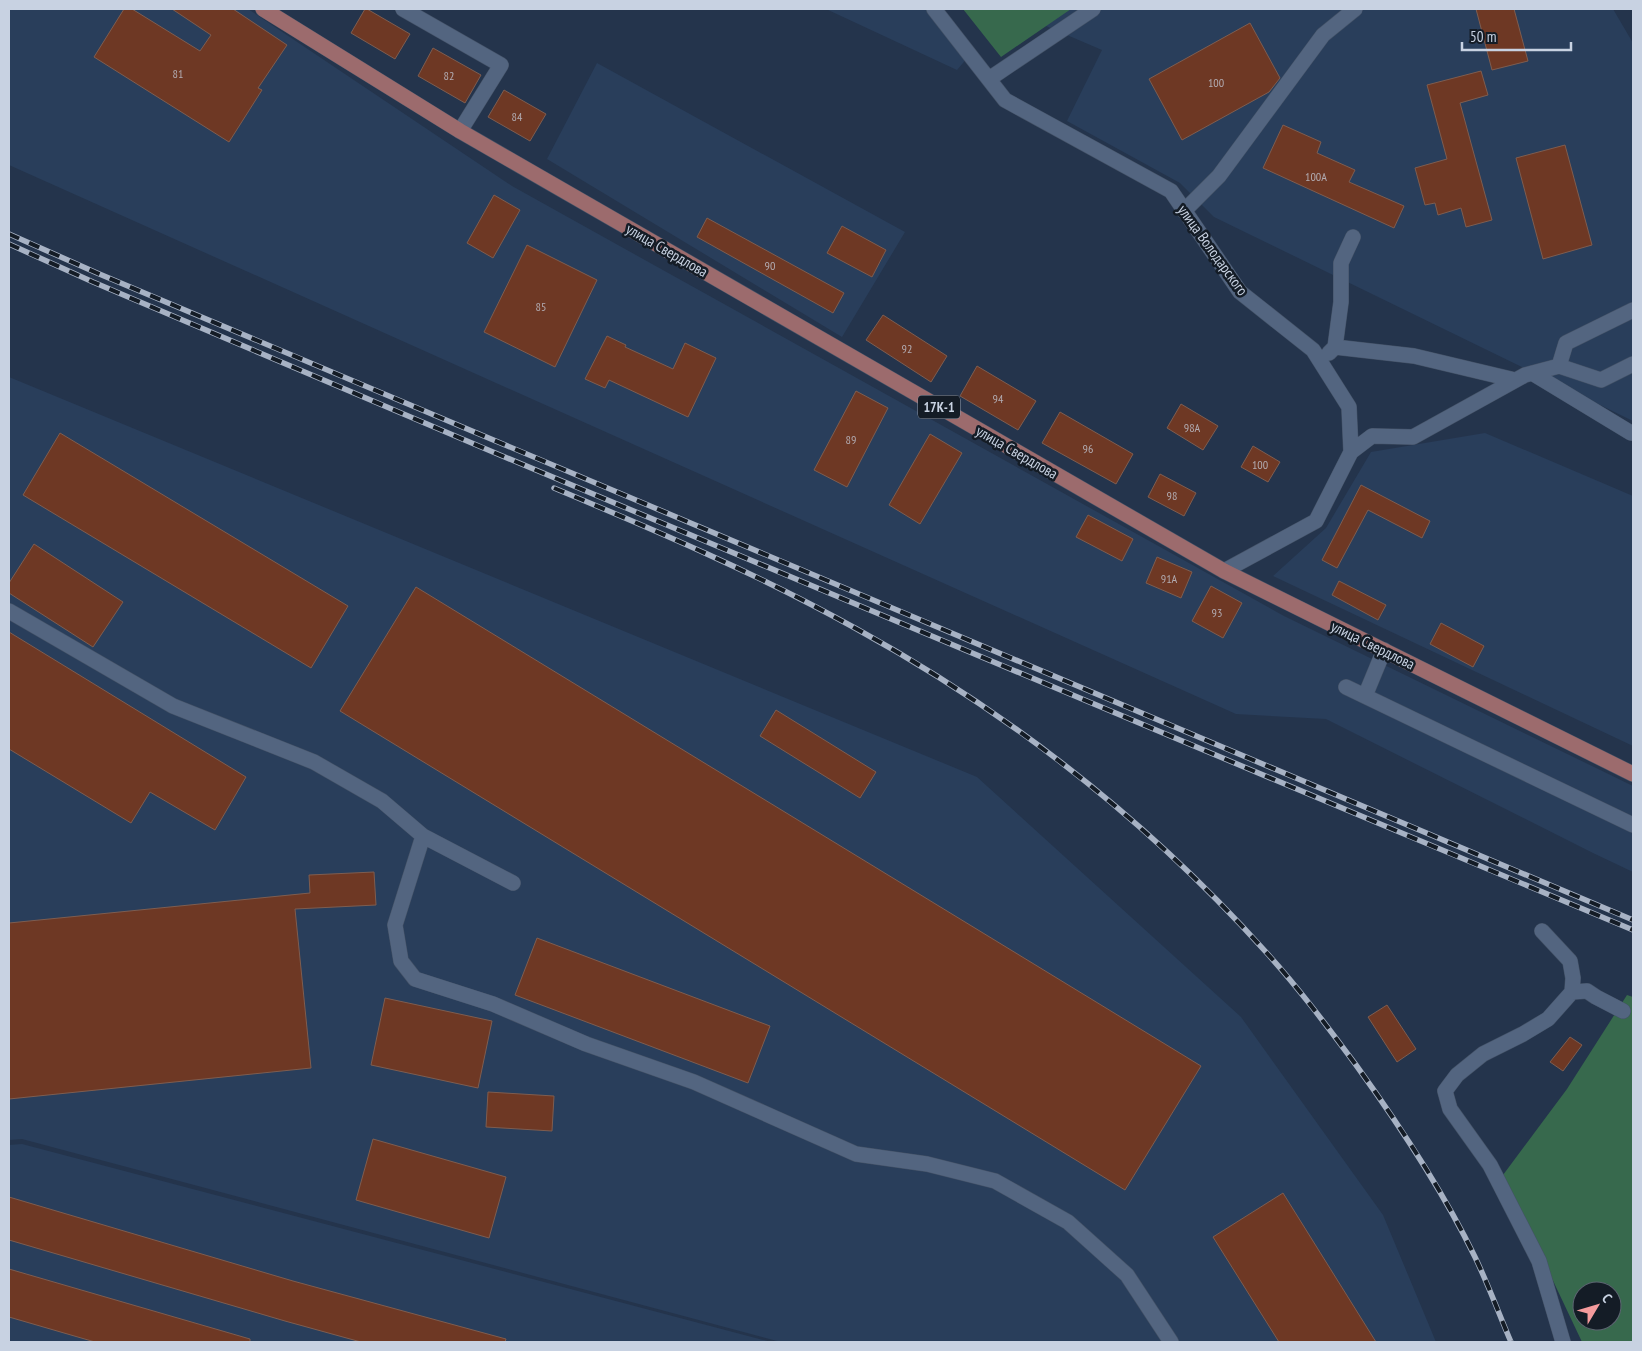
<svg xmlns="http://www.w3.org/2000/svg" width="1642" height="1351" font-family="'PT Sans Narrow',sans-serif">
<rect width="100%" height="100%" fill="#24344c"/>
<path fill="#293e5b" d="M9 9H248L512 186 1284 616 1633 786V872L1593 853 1326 719 1236 714 9 165Z
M826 9H931L968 57 957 70Z
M1049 9H1613L1633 43V421L1214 217 1180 183 1067 121 1102 50 1032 20Z
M597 63 905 232 842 337 547 159Z
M9 377 977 777 1241 1017 1383 1215 1436 1342H781L22 1139 9 1140Z
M1485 433 1633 496V746L1273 576 1326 528 1371 452Z
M22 1144 771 1342H9V1145Z"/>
<path fill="#37694d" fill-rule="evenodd" d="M963 9H1071L1001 57Z
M1627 995 1633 997V1342H1582L1503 1175 1567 1089ZM1582 1291H1612V1321H1582Z"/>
<path fill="#6e3824" stroke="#7e5d50" d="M124 9H132L200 51 211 35 172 9H233L287 45 258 88 262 90 229 142 94 57Z
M365 9H367L410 34 395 59 351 33Z
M1476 9H1514L1528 61 1492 70Z
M1250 23 1280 78 1269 92 1182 140 1149 79Z
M433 48 481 75 465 103 418 76Z
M1481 71 1488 95 1460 103 1492 220 1466 227 1461 208 1438 215 1435 203 1425 205 1415 168 1447 159 1427 85Z
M504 90 546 114 530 141 488 117Z
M1283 125 1321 142 1317 153 1355 170 1349 182 1404 206 1394 228 1263 168Z
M1565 145 1592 245 1543 259 1516 158Z
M494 195 520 210 493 258 467 243Z
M707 218 844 293 833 313 697 237Z
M842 226 886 250 872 277 827 253Z
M527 245 597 280 555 367 484 332Z
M883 315 947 356 931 382 866 340Z
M607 336 626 345 625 347 673 369 685 343 716 358 688 417 609 380 605 388 585 379Z
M977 366 1036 401 1018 430 960 396Z
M856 391 888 408 847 487 814 470Z
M1181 404 1218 426 1203 450 1167 428Z
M1060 412 1133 454 1116 484 1042 443Z
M60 433 348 606 311 668 23 495Z
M930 434 962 453 920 524 889 505Z
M1253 446 1280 462 1268 482 1241 467Z
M1160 474 1196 493 1184 516 1148 497Z
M1361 485 1430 521 1422 538 1368 510 1337 568 1322 560Z
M1088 515 1133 539 1122 561 1076 537Z
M34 544 123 602 93 647 9 593V583Z
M1157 557 1192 572 1181 598 1146 583Z
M1339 581 1386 605 1378 620 1332 595Z
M1211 586 1242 603 1223 638 1192 621Z
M416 587 1201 1066 1125 1190 340 711Z
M1441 623 1484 646 1473 667 1430 644Z
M9 632 246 777 215 830 150 792 131 823 9 749Z
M776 710 876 772 860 798 760 736Z
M374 872 376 905 295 909 311 1068 9 1099V923L310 893 309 875Z
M537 938 770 1026 748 1083 515 995Z
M385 998 492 1021 478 1088 371 1065Z
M1387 1005 1416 1049 1397 1062 1368 1017Z
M1570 1037 1582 1045 1563 1071 1550 1062Z
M488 1092 554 1096 552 1131 486 1127Z
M373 1139 506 1177 489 1238 356 1200Z
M1283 1193 1376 1342H1279L1213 1237Z
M9 1197 293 1281 506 1339 505 1342H361L285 1321 9 1240Z
M9 1269 250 1339V1342H95L9 1317Z"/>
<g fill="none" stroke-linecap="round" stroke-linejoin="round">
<g stroke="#445266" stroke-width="16">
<path id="minor" d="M403 9 501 65 460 131
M934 9 1005 100 1171 191 1240 292 1313 350 1349 407 1351 452 1316 521 1224 571
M989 79 1093 9
M1184 211 1219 176 1323 35 1355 9
M1335 347 1414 356 1515 380
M1329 353 1335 347 1341 302V263L1353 237
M1559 366 1601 380 1633 364
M1532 373 1631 433H1633
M1351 452 1372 436 1413 437 1525 375 1559 366 1566 343 1633 310
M9 611 173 706 314 762 382 801 423 836 513 883
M1346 687 1633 825
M1365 696 1384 650
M423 836 395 925 401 961 415 979 493 1004 586 1044 694 1082 856 1154 927 1164 995 1181 1068 1222 1127 1275 1171 1342
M1542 931 1570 961 1573 978 1572 992
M1563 1342 1539 1261 1490 1165 1450 1109 1445 1091 1457 1075 1483 1054 1523 1034 1548 1019 1572 992 1587 991 1596 997 1623 1011"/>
</g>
<g stroke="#445266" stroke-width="16">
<path id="major" d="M263 9 460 131 1224 571 1633 774"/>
</g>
<use href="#minor" stroke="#536580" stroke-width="15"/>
<use href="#major" stroke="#9c6b6d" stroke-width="15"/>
<g stroke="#a7b2c4" stroke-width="5.5">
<path id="rail" d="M9 234 97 273 1633 920
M9 244 93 282 500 455 1633 930
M554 488C657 531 758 574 855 628 1008 712 1148 821 1265 951 1298 987 1327 1026 1356 1065 1400 1126 1442 1189 1475 1257 1488 1284 1499 1314 1511 1342"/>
</g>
<use href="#rail" stroke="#141c26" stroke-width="4" stroke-dasharray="11" stroke-linecap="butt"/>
</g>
<g text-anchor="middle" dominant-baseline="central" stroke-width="5" stroke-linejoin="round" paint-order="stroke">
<g font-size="12" fill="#b2acb2">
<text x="178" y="73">81</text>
<text x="449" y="75">82</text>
<text x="1216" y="82">100</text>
<text x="517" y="116">84</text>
<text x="1316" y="176">100А</text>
<text x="770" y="265">90</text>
<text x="541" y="306">85</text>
<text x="907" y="348">92</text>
<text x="998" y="398">94</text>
<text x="1192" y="427">98А</text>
<text x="851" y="439">89</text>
<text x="1088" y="448">96</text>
<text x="1260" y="464">100</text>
<text x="1172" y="495">98</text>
<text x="1169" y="578">91А</text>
<text x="1217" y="612">93</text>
</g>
<rect fill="#141c26" stroke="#929baa" stroke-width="1" x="918" y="395.5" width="42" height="23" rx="4"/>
<g font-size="14" font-weight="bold" fill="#c8d2e2">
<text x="939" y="407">17К-1</text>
</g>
<g font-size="15" fill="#c8d2e2" stroke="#141c26">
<text transform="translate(667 250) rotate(30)">улица Свердлова</text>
<text transform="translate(1213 250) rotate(54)">улица Володарского</text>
<text transform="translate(1017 452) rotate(30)">улица Свердлова</text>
<text transform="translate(1373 645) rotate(26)">улица Свердлова</text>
</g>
</g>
<rect width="1642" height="1351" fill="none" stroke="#c8d2e2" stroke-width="20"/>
<g transform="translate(1597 1306) rotate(52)"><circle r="24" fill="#141c26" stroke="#5c6571"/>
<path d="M0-4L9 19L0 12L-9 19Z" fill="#f59b9d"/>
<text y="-8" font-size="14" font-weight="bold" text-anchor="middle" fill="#c8d2e2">С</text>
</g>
<path d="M1462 42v8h109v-8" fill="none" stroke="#c8d2e2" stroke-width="2.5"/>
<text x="1470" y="42" font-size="15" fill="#c8d2e2" stroke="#141c26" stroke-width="4" paint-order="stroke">50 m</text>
</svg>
